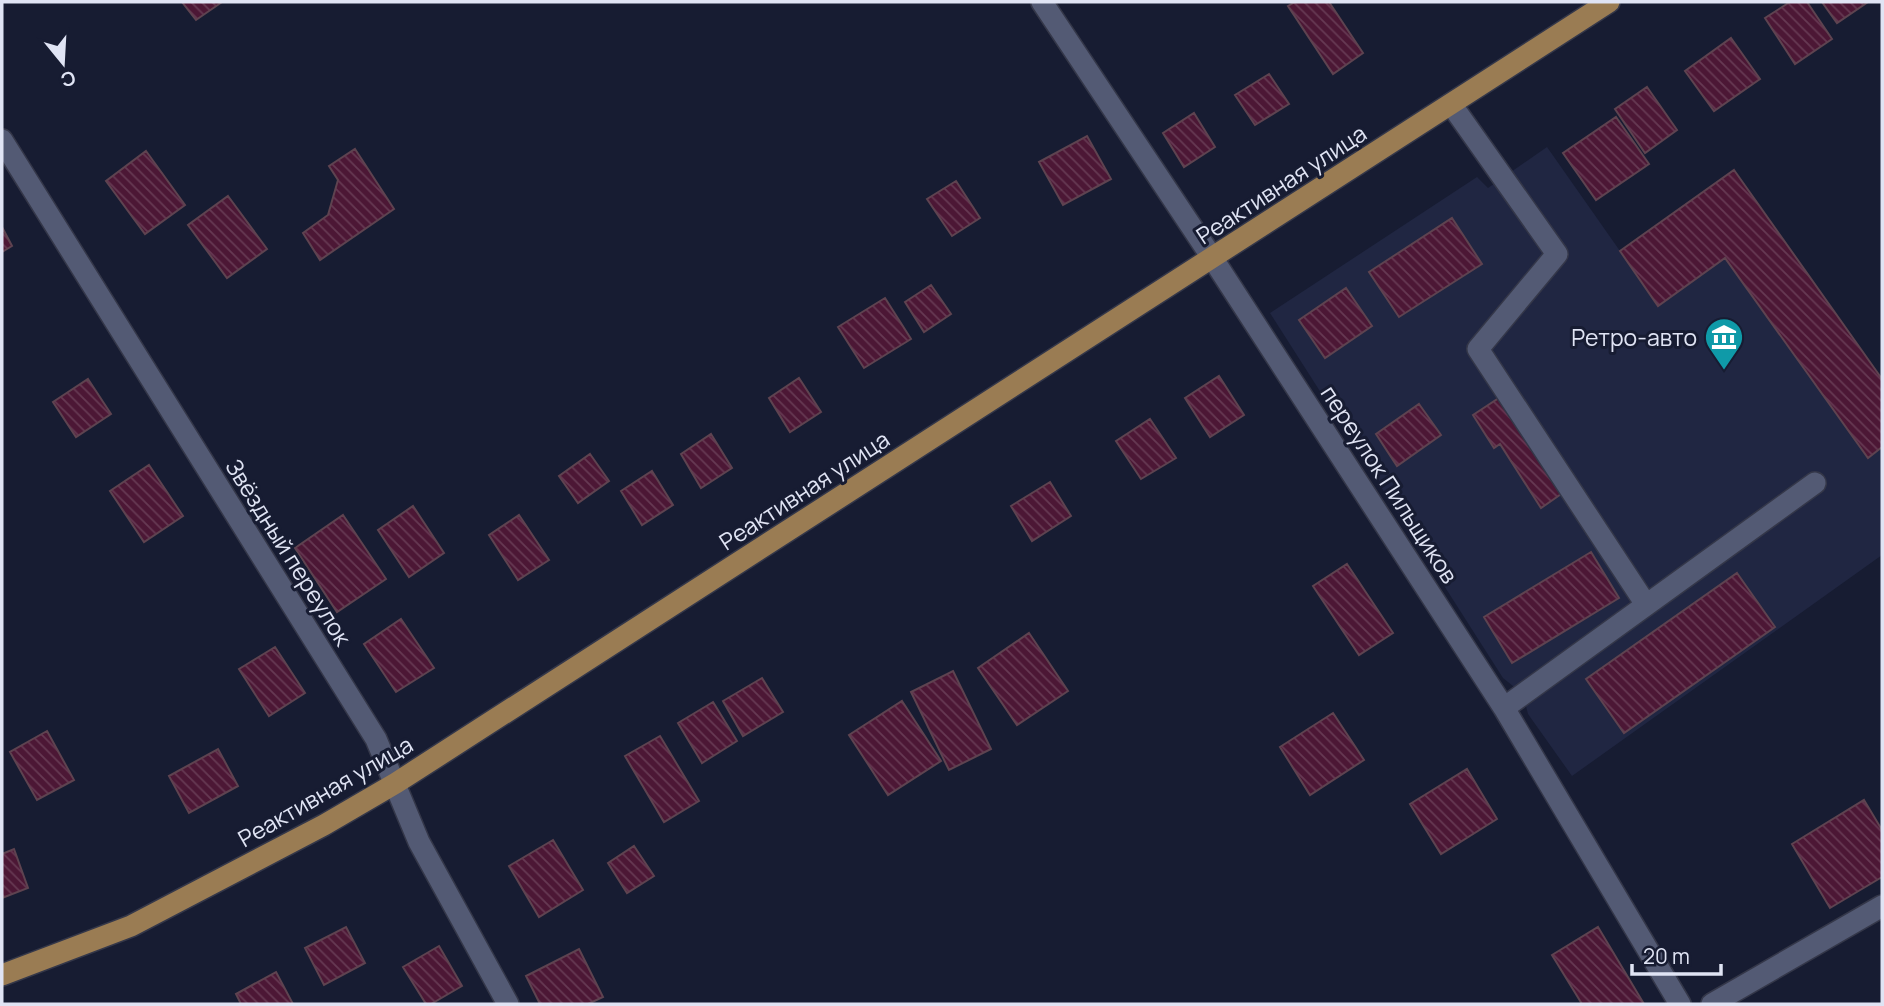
<svg xmlns="http://www.w3.org/2000/svg" width="1884" height="1006" font-family="Manrope,sans-serif">
<defs>
<pattern id="building-back-hatch" width="6" height="6" patternUnits="userSpaceOnUse" patternTransform="scale(1.75)"><rect width="6" height="6" fill="#4c1735"/><path d="M-1 5l2 2M0 0l6 6M5-1l2 2" fill="none" stroke="#663953"/></pattern>
</defs>
<rect width="100%" height="100%" fill="#171c32"/>
<path fill="#202642" d="M1547 147 1620 251 1734 170 1882 379V555L1572 776 1528 714 1523 694 1503 678 1270 313 1477 177 1488 188Z"/>
<path fill="url(#building-back-hatch)" stroke="#5e4350" stroke-width="2" d="M182 2H222L196 20Z
M1295 2H1329L1363 53 1333 74 1288 6Z
M1790 2H1807L1832 39 1795 64 1765 18Z
M1822 2H1868L1837 23Z
M1731 38 1760 79 1714 111 1685 71Z
M1269 74 1289 104 1255 125 1235 95Z
M1647 87 1677 130 1645 153 1615 109Z
M1194 113 1215 147 1184 167 1163 133Z
M1616 117 1649 164 1596 200 1563 153Z
M1087 136 1111 179 1063 205 1039 162Z
M355 149 394 209 320 260 303 233 328 215 338 180 329 166Z
M146 151 185 205 145 234 106 181Z
M1734 170 1882 379V447L1868 458 1725 258 1658 306 1620 251Z
M956 181 980 218 952 236 927 199Z
M228 196 267 249 227 278 188 225Z
M1452 218 1482 264 1399 317 1369 272Z
M2 227 12 246 2 252Z
M931 285 951 314 924 332 905 302Z
M1346 288 1372 326 1325 358 1299 320Z
M885 298 911 339 864 368 838 327Z
M1219 376 1244 415 1210 437 1185 398Z
M799 378 821 412 790 432 769 398Z
M88 379 111 414 76 437 53 402Z
M1502 396 1564 492 1541 508 1500 444 1494 448 1473 415Z
M1419 404 1441 435 1397 466 1376 434Z
M1150 419 1176 458 1141 479 1116 441Z
M711 434 732 468 701 488 681 454Z
M590 454 609 481 578 503 559 476Z
M149 465 183 516 144 542 110 491Z
M652 471 673 505 642 525 621 491Z
M1050 482 1071 516 1032 541 1011 506Z
M413 506 444 553 409 577 378 530Z
M343 515 386 579 337 612 295 548Z
M519 515 549 560 518 580 489 535Z
M1591 552 1619 598 1512 663 1484 617Z
M1347 564 1393 633 1359 655 1313 586Z
M1737 573 1775 627 1624 733 1586 679Z
M401 619 434 668 396 692 364 644Z
M1029 633 1068 691 1017 725 978 668Z
M275 647 305 693 269 716 239 669Z
M953 671 991 749 949 770 911 692Z
M762 678 783 712 743 736 723 701Z
M902 701 941 761 888 795 849 735Z
M713 702 737 741 702 763 678 723Z
M1333 713 1364 760 1310 795 1280 747Z
M47 731 74 780 37 800 10 752Z
M660 736 699 801 664 822 625 756Z
M218 749 238 786 189 813 169 776Z
M1467 769 1497 819 1441 854 1410 804Z
M1864 800 1882 830V877L1830 908 1792 844Z
M553 840 583 890 539 917 509 866Z
M634 846 654 876 627 893 608 863Z
M14 849 28 888 2 898V854Z
M346 927 365 963 324 985 305 948Z
M1598 927 1644 1004H1582L1552 955Z
M439 946 462 986 431 1004H426L403 967Z
M579 949 603 997 588 1004H540L526 976Z
M276 972 293 1004H241L236 994Z"/>
<g fill="none" stroke-linecap="round" stroke-linejoin="round">
<g stroke="#343749" stroke-width="24">
<path id="minor" d="M1042 2 1213 259 1504 708 1680 1004
M1451 104 1557 254 1478 349 1645 603
M2 140 376 739 419 842 508 1004
M1504 708 1815 483
M1712 1004 1882 906"/>
</g>
<g stroke="#343749" stroke-width="24">
<path id="major" d="M2 975 131 926 324 825 396 783 1609 2"/>
</g>
<use href="#minor" stroke="#535a74" stroke-width="21"/>
<use href="#major" stroke="#9a7c53" stroke-width="21"/>
</g>
<defs>
<g id="museum-pin" transform="scale(2.0125)"><path d="M0 17L-7.5 6A9.5 9.5 0 1 1 7.5 6Z" fill="#0f9aa8" stroke="#171c32"/><path d="M0-6L6-3V-2H-6V-3ZM-5-1h2V3h-2ZM-1-1h2V3h-2ZM3-1h2V3H3ZM-6 4H6V6H-6Z" fill="#fff"/></g>
</defs>
<g fill-rule="evenodd">
<use href="#museum-pin" x="1724" y="337"/>
</g>
<g text-anchor="middle" dominant-baseline="central" stroke-width="6" stroke-linejoin="round" paint-order="stroke">
<g font-size="23" fill="#e0e4f4" stroke="#171c32">
<text transform="translate(1281 184) rotate(-33)">Реактивная улица</text>
<text transform="translate(1390 484) rotate(57)">переулок Пильщиков</text>
<text transform="translate(804 490) rotate(-33)">Реактивная улица</text>
<text transform="translate(289 552) rotate(58)">Звёздный переулок</text>
<text transform="translate(325 791) rotate(-30)">Реактивная улица</text>
</g>
<g font-size="23" fill="#e0e4f4" stroke="#171c32" text-anchor="end">
<text x="1697" y="337">Ретро-авто</text>
</g>
</g>
<rect width="1884" height="1006" fill="none" stroke="#e0e4f4" stroke-width="7"/>
<g transform="translate(63 63) rotate(162)" stroke="#171c32" stroke-width="5" paint-order="stroke">
<path d="M0-5L12 26L0 18L-12 26Z" fill="#e0e4f4"/>
<text y="-10" font-size="19" font-weight="bold" text-anchor="middle" fill="#e0e4f4">С</text>
</g>
<path d="M1632 964v10h89v-10" fill="none" stroke="#e0e4f4" stroke-width="3.5"/>
<text x="1643" y="964" font-size="21" fill="#e0e4f4" stroke="#171c32" stroke-width="5" paint-order="stroke">20 m</text>
</svg>
